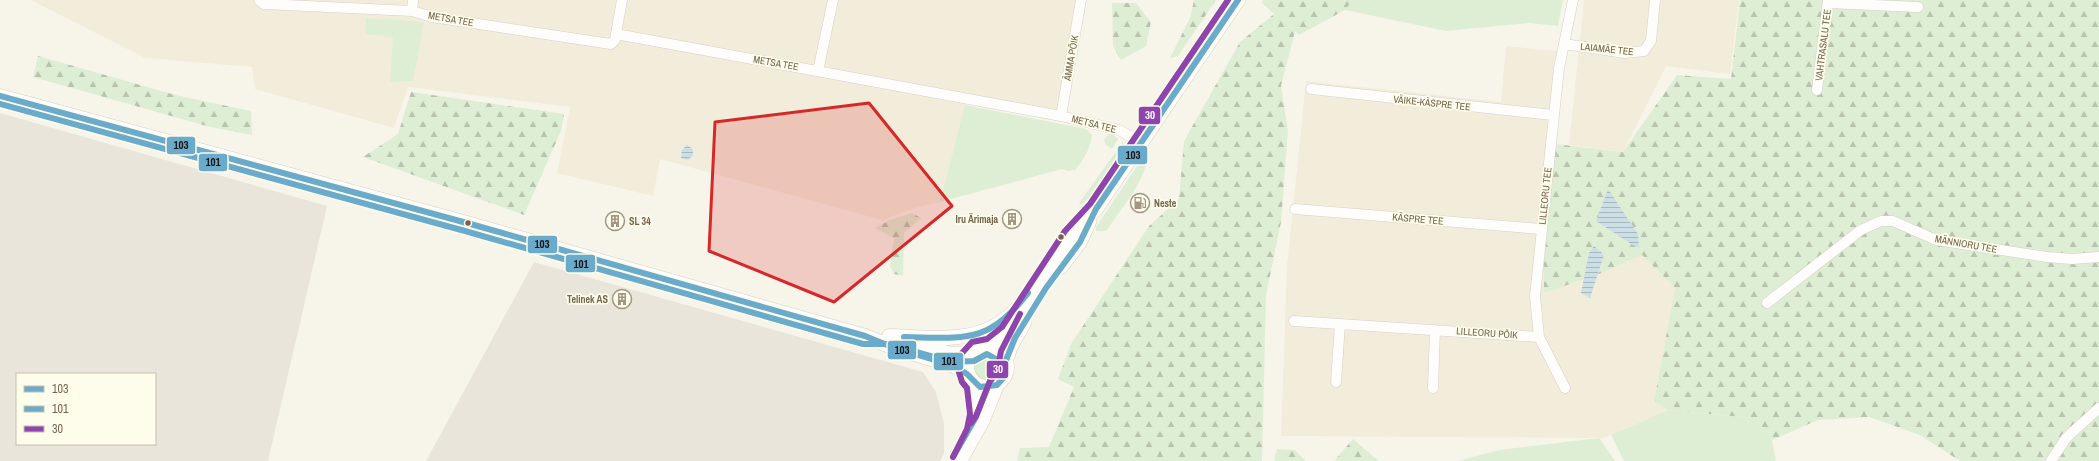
<svg xmlns="http://www.w3.org/2000/svg" width="2099" height="461" font-family="'Archivo Narrow',sans-serif">
<defs>
<pattern id="forest-firs" width="22" height="20" patternUnits="userSpaceOnUse"><rect width="22" height="20" fill="#deeed5"/><path d="M5 1l3.5 6h-7zM16 11l3.5 6h-7z" fill="#b9c4af"/></pattern>
<pattern id="water-rules" width="6" height="5" patternUnits="userSpaceOnUse"><rect width="6" height="5" fill="#ccdee6"/><path d="M0 2.5h6" fill="none" stroke="#aab8bc"/></pattern>
</defs>
<rect width="100%" height="100%" fill="#f7f4ea"/>
<path fill="#f2edda" d="M31 0H1081L1061 116 967 100 940 202 918 207 882 220 660 159 653 196 557 173 570 107 408 87 394 128 255 89 252 67 145 58Z
M1584 0H1739L1730 74 1666 66 1623 152 1569 145Z
M1506 46 1557 51 1555 144 1544 293 1602 273 1642 254 1675 288 1654 401 1668 410 1604 438 1281 436 1287 267 1306 81 1501 102Z"/>
<path fill="#e9e5db" fill-rule="evenodd" d="M0 113 327 206 268 461H0ZM17 374H155V444H17Z
M534 262 923 372 936 392 944 424V453L940 461H426Z"/>
<path fill="#deeed5" d="M1353 0H1563L1558 26 1529 23 1446 31 1345 10Z
M366 18 424 22 413 81 390 82 393 37 365 34Z
M965 105 1086 129 1092 135C1090 150 1084 159 1075 170L1068 171 1062 169 940 202Z
M1109 134H1113L1118 139 1112 149 1106 145 1104 140Z
M1123 142 1127 150 1099 187 1082 205 1079 203Z
M1141 160 1145 161C1150 174 1114 219 1106 231H1096V227Z
M973 367a14 14 0 1 1 28 0a14 14 0 1 1-28 0Z
M1668 410 1753 418 1772 440 1776 461H1624L1611 435Z
M1599 438 1615 461H1458L1499 450Z"/>
<path fill="url(#forest-firs)" d="M1194 0H1216L1178 56 1170 58 1190 18Z
M1263 0H1353L1345 10 1299 35 1295 31 1281 86 1288 131 1281 222 1266 295 1262 461H1017L1020 448 1049 447 1074 387 1058 379 1071 344 1149 226 1179 199 1184 141 1240 42 1274 14 1262 3Z
M1740 0H2099V461H1960L1920 435 1869 417 1818 420 1772 440 1753 418 1668 410 1654 401 1675 288 1642 255 1602 273 1544 293V227L1555 144 1623 152 1677 75 1731 79Z
M1112 3H1136L1151 22 1146 46 1121 60 1113 46Z
M38 56 179 96 251 111 252 135 210 127 33 77Z
M411 92 564 114 561 131 524 215 363 157 398 134Z
M912 213 921 218 904 233 903 276 894 274 890 266 894 238 875 228 890 220Z
M1353 439 1379 461H1334Z
M1277 449 1295 450 1306 461H1274Z"/>
<path fill="url(#water-rules)" d="M687 145 693 149V155L688 160 681 158 682 150Z
M1608 189 1638 234 1639 247H1636L1596 221Z
M1594 246 1604 255 1590 298 1581 293 1589 253Z"/>
<g fill="none" stroke-linecap="round" stroke-linejoin="round">
<g stroke="#d4d0c6" stroke-width="11">
<path id="minor" d="M259 0 264 4 412 11
M413 0 412 11 432 17 611 44 615 40 616 34 1061 116 1119 130 1141 142
M1828 3 1918 7
M616 34 622 0
M1564 44 1625 53 1644 51 1651 41 1655 0
M818 71 833 0
M1311 89 1553 115
M1817 90 1828 0
M1061 116 1081 0
M1295 209 1541 229
M1767 303 1861 230 1881 221H1893L1936 240 2047 257 2072 259 2099 257
M1294 321 1539 337
M1336 382 1340 324
M1433 388 1435 330
M1565 388 1539 337 1535 296 1559 68 1573 0
M2051 461 2066 438 2099 408"/>
</g>
<g stroke="#d4d0c5" stroke-width="15">
<path id="secondary" d="M0 96 467 223 865 336 892 347 954 366 967 374
M1061 267 1080 242 1089 222
M889 336C933 337 982 347 1016 309
M922 346 951 354 972 353
M967 367a20 20 0 1 1 40 0a20 20 0 1 1-40 0Z
M990 347 1008 332 1072 235 1096 209 1238 0
M1006 360 1011 346 1024 323
M975 384 978 407 976 424
M960 461 983 420 997 385"/>
</g>
<use href="#minor" stroke="#fefdfc" stroke-width="10"/>
<use href="#secondary" stroke="#fefdfc" stroke-width="14"/>
<g stroke="#fefceb" stroke-width="9">
<path id="bus-1" d="M0 96 467 223 865 336 892 347 954 366 967 374 980 387 997 385 1005 376 1006 360 1015 338 1046 288 1080 242 1096 209 1238 0
M904 337C964 338 988 345 1028 293"/>
</g>
<g stroke="#fefceb" stroke-width="9">
<path id="bus-2" d="M0 104 465 231 863 344H888L951 362 974 361 987 354 996 359 999 365 997 372 990 381 976 417 953 457"/>
</g>
<g stroke="#fefceb" stroke-width="9">
<path id="bus-3" d="M971 423 976 416 990 381 997 373 1001 351 1020 314
M953 457 967 429 970 414 967 388 962 382 958 369 962 353 972 342 987 339 1002 327 1065 231 1090 204 1228 0"/>
</g>
<use href="#bus-1" stroke="#6aabcb" stroke-width="6"/>
<use href="#bus-2" stroke="#6aabcb" stroke-width="6"/>
<use href="#bus-3" stroke="#8e44ad" stroke-width="6"/>
</g>
<path fill="#d62828" fill-opacity="0.2" stroke="#d62828" stroke-width="3" stroke-linejoin="round" d="M869 103 952 206 834 302 709 251 715 122Z"/>
<defs>
<g id="fuel-ring" transform="scale(1)"><circle r="9.5" fill="#fefceb" stroke="#a29683" stroke-width="1.5"/><path d="M-5.5-6h7V0h2V4h1.3V-2.5L3-4.5l.8-.8L6-3V5H2.5V1h-1V6h-7ZM-4.2-4.7v3.2H.2V-4.7Z" fill="#a29683"/></g>
<g id="building-ring" transform="scale(1)"><circle r="9.5" fill="#fefceb" stroke="#a29683" stroke-width="1.5"/><path d="M-4-6H4V6H1V3H-1V6H-4ZM-2.5-4.3h1.7v1.8h-1.7ZM.8-4.3h1.7v1.8H.8ZM-2.5-1h1.7V.8h-1.7ZM.8-1h1.7V.8H.8Z" fill="#a29683"/></g>
</defs>
<g fill-rule="evenodd">
<use href="#fuel-ring" x="1140" y="203"/>
<use href="#building-ring" x="1012" y="219"/>
<use href="#building-ring" x="615" y="221"/>
<use href="#building-ring" x="622" y="299"/>
</g>
<g fill="#74644b" stroke="#fefceb" stroke-width="1.5">
<circle cx="468" cy="223" r="3.5"/>
<circle cx="1061" cy="237" r="3.5"/>
</g>
<g text-anchor="middle" dominant-baseline="central" stroke-width="3.5" stroke-linejoin="round" paint-order="stroke">
<g font-size="10" fill="#74644b" stroke="#fefceb">
<text transform="translate(451 19) rotate(10)">METSA TEE</text>
<text transform="translate(1823 45) rotate(-83)">VAHTRASALU TEE</text>
<text transform="translate(1607 49) rotate(6)">LAIAMÄE TEE</text>
<text transform="translate(1071 58) rotate(-80)">ÄMMA PÕIK</text>
<text transform="translate(776 63) rotate(10)">METSA TEE</text>
<text transform="translate(1432 103) rotate(6)">VÄIKE-KÄSPRE TEE</text>
<text transform="translate(1094 124) rotate(14)">METSA TEE</text>
<text transform="translate(1545 196) rotate(-84)">LILLEORU TEE</text>
<text transform="translate(1418 219) rotate(5)">KÄSPRE TEE</text>
<text transform="translate(1966 244) rotate(10)">MÄNNIORU TEE</text>
<text transform="translate(1487 333) rotate(4)">LILLEORU PÕIK</text>
</g>
<g font-size="10" font-weight="bold" fill="#74644b" stroke="#fefceb" text-anchor="start">
<text x="1154" y="203">Neste</text>
<text x="998" y="219" text-anchor="end">Iru Ärimaja</text>
<text x="629" y="221">SL 34</text>
<text x="608" y="299" text-anchor="end">Telinek AS</text>
</g>
</g>
<g stroke="#fefceb" stroke-width="1.5">
<rect x="1138" y="106" width="23" height="19" rx="4" fill="#8e44ad"/>
<rect x="166" y="136" width="30" height="19" rx="4" fill="#6aabcb"/>
<rect x="1117" y="145" width="31" height="20" rx="4" fill="#6aabcb"/>
<rect x="198" y="153" width="30" height="19" rx="4" fill="#6aabcb"/>
<rect x="527" y="235" width="31" height="19" rx="4" fill="#6aabcb"/>
<rect x="565" y="254" width="31" height="19" rx="4" fill="#6aabcb"/>
<rect x="887" y="340" width="30" height="20" rx="4" fill="#6aabcb"/>
<rect x="933" y="352" width="31" height="19" rx="4" fill="#6aabcb"/>
<rect x="986" y="360" width="23" height="19" rx="4" fill="#8e44ad"/>
</g>
<g font-size="11" text-anchor="middle" font-weight="bold" fill="#fff">
<text x="1150" y="119">30</text>
<text x="998" y="373">30</text>
</g>
<g font-size="11" text-anchor="middle" font-weight="bold" fill="#111">
<text x="181" y="149">103</text>
<text x="1133" y="159">103</text>
<text x="213" y="166">101</text>
<text x="542" y="248">103</text>
<text x="581" y="268">101</text>
<text x="902" y="354">103</text>
<text x="949" y="365">101</text>
</g>
<rect x="16" y="373" width="140" height="72" fill="#fefceb" stroke="#c7bfab"/>
<rect x="24" y="386" width="20" height="6" fill="#6aabcb" stroke="#c7bfab"/>
<text x="52" y="393" font-size="12" fill="#74644b">103</text>
<rect x="24" y="406" width="20" height="6" fill="#6aabcb" stroke="#c7bfab"/>
<text x="52" y="413" font-size="12" fill="#74644b">101</text>
<rect x="24" y="426" width="20" height="6" fill="#8e44ad" stroke="#c7bfab"/>
<text x="52" y="433" font-size="12" fill="#74644b">30</text>
</svg>
